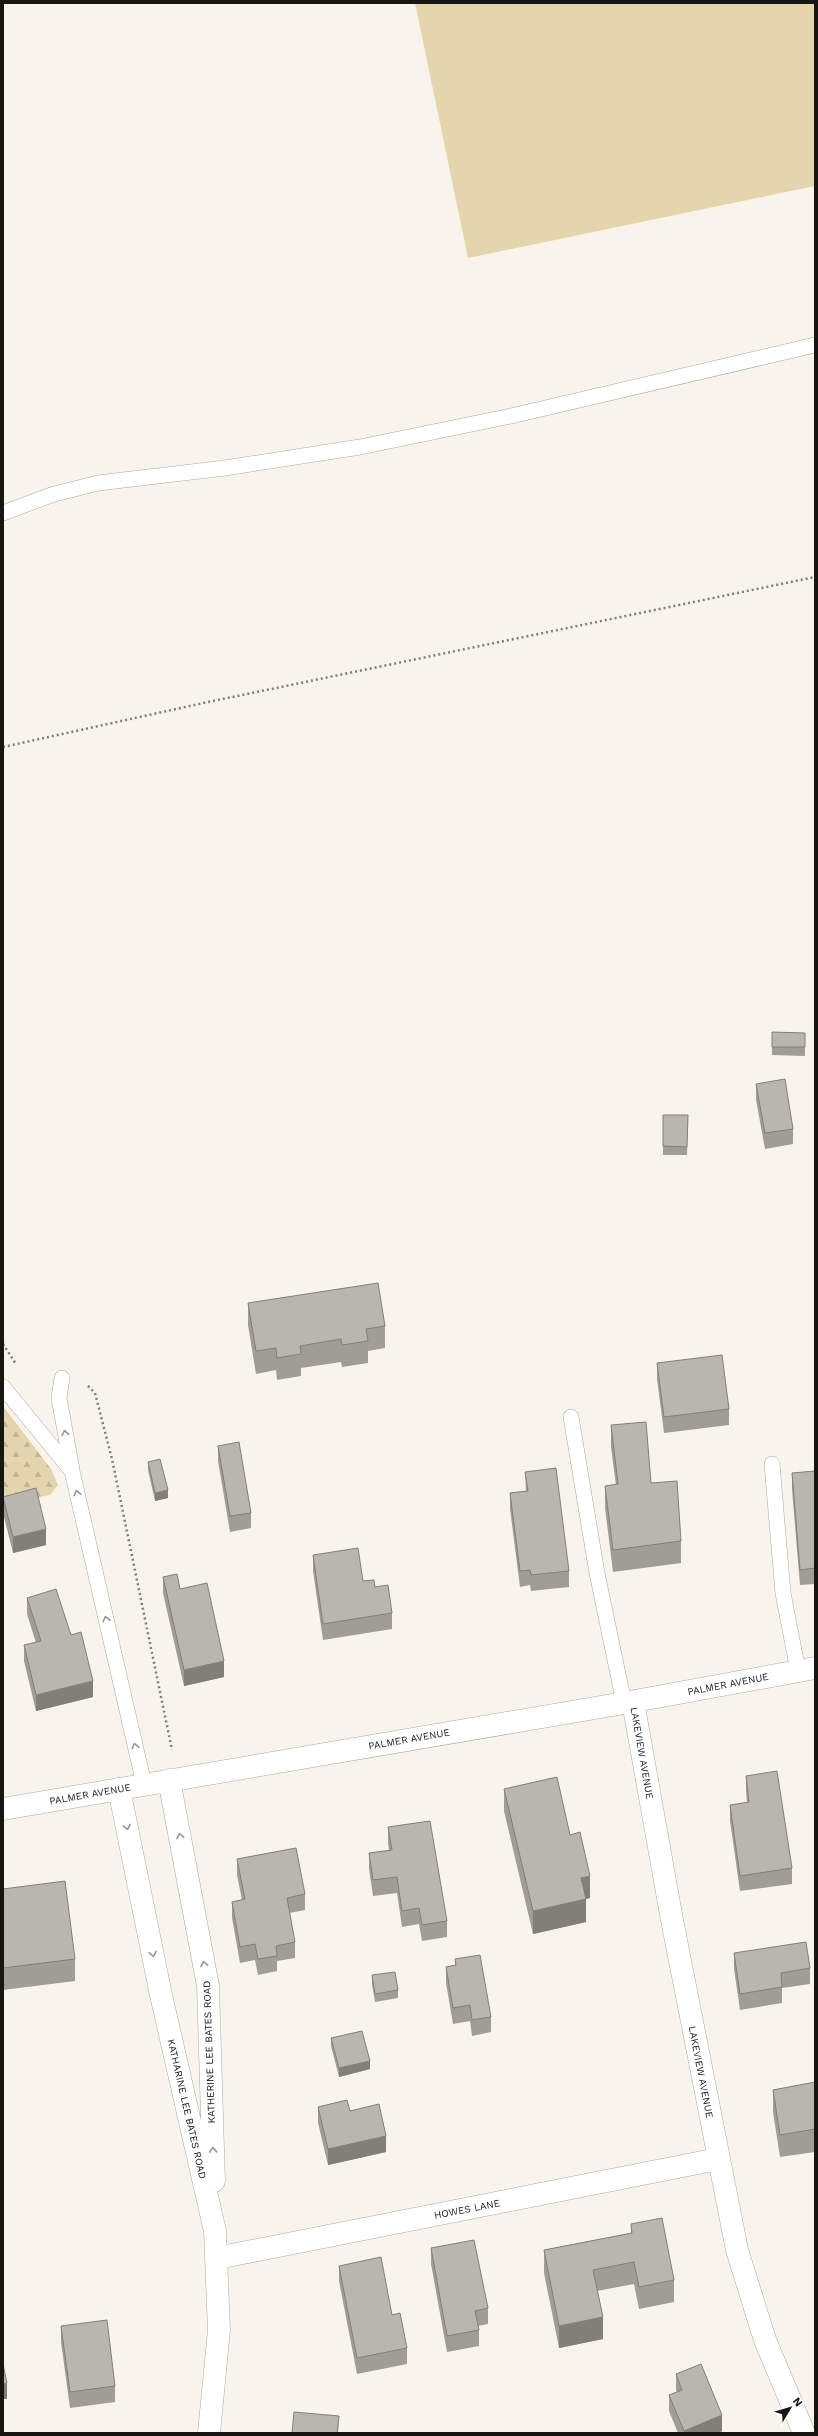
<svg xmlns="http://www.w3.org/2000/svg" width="818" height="2436" font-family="'Work Sans',sans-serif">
<defs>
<pattern id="forest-firs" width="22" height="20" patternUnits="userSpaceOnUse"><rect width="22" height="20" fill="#e5d5ac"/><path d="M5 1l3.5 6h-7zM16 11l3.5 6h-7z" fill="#c4b693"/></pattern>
</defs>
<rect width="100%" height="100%" fill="#f8f4eb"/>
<path fill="#e5d5ac" d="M415 3H815V186L468 258Z"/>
<path fill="url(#forest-firs)" d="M3 1406 51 1469 58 1485 50 1495 8 1502 3 1505Z"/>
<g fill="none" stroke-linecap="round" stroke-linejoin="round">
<g stroke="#aca9a1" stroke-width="16">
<path id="lane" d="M3 513 51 495 98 483 225 468 360 447 511 416 815 345
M62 1378 59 1398 72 1470
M3 1387 72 1471 144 1784
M571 1417 597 1573 624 1703
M772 1464 783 1593 798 1671"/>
</g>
<g stroke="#aca9a1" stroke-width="23">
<path id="street" d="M633 1702 672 1920 737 2250 765 2340 804 2433
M217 2258 718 2159"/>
</g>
<g stroke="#aca9a1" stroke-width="23">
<path id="secondary" d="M169 1780 208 1986 214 2181
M119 1789 161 1995 215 2231 219 2330 209 2433"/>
</g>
<g stroke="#aca9a1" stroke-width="23">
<path id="highway" d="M3 1809 624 1703 815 1668"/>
</g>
<path stroke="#807d77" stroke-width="2.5" stroke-dasharray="2 3" stroke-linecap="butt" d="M3 747 208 702 815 577
M3 1344 16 1364
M88 1386 95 1393 112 1459 172 1750"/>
<use href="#lane" stroke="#fff" stroke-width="15"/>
<use href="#street" stroke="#fff" stroke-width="22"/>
<use href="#secondary" stroke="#fff" stroke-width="22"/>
<use href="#highway" stroke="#fff" stroke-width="22"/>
</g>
<path fill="#9f9d95" d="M772 1032 805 1033V1056L772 1055Z
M756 1084 793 1129V1144L765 1149 756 1100Z
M663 1115H688L687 1155H663Z
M248 1303 385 1326V1348L368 1351V1363L342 1367 341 1362 301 1368V1376L277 1380 276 1370 256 1374 248 1325Z
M657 1363 729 1409V1425L664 1433 657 1379Z
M611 1425 651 1483 681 1541V1563L613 1572 605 1508V1486L616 1485 611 1447Z
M218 1446 251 1513V1528L230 1532 218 1461Z
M148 1462 168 1498 155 1501 148 1470Z
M815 1471V1584L800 1585 792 1489V1473Z
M525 1472 569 1571V1587L531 1591 530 1585 520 1587 510 1509V1493L526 1491Z
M3 1497 46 1545 13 1553 3 1513Z
M313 1555 363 1581 392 1613V1629L323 1640 313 1571Z
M163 1577 224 1677 184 1686 163 1593Z
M27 1598 71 1635 93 1697 36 1711 24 1661V1645L36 1643 27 1614Z
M746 1776 792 1868V1884L740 1891 730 1821V1805L747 1803 746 1791Z
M504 1789 570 1835 590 1898 586 1899V1922L533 1934 504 1811Z
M388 1827 447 1921V1937L422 1941 419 1924 402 1927 397 1893 373 1896 369 1869V1853L389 1850 388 1843Z
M237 1859 305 1894V1910L289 1913 295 1942V1958L277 1961V1971L258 1975 255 1960 240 1963 232 1918V1902L242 1900 237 1875Z
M3 1889 75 1959V1981L3 1990Z
M734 1953 810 1968V1984L782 1988V2003L740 2010 734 1969Z
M455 1959 491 2017V2032L472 2036 470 2021 453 2024 446 1983V1967L455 1965Z
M372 1975 398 1990V1998L375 2002 372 1984Z
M331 2038 370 2069 339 2077 331 2046Z
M815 2082V2152L780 2157 773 2112V2090Z
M318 2107 350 2111 386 2152 328 2165 318 2123Z
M631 2224 674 2280V2302L639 2309 634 2284 597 2291 603 2339 559 2348 544 2273V2250L631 2233Z
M431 2248 488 2308V2324L478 2326 479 2330V2346L447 2352 431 2264Z
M339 2266 392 2315 407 2348V2364L357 2374 339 2281Z
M61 2326 115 2386V2402L70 2408 61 2342Z
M676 2374 722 2431 718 2433H678L669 2411V2395L677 2392 676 2390Z"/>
<path fill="#827f79" d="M168 1490V1498L155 1501V1493Z
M46 1529V1545L13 1553V1537Z
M224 1661V1677L184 1686V1670Z
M93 1681V1697L36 1711V1695Z
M590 1876V1898L581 1900V1878Z
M586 1899V1922L533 1934V1911Z
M370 2061V2069L339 2077V2068Z
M386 2136V2152L328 2165V2149Z
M603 2317V2339L559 2348V2326Z
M7 2383V2399H3V2384Z
M722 2415V2431L718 2433H684V2431Z
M339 2416 338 2433H337Z"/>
<path fill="#b9b6ad" stroke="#827f79" d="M772 1032 805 1033V1047H772Z
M785 1079 793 1129 765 1133 756 1084Z
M663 1115H688L687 1147 663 1146Z
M378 1283 385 1326 366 1329 368 1341 342 1345 341 1339 300 1346 301 1354 277 1358 276 1348 256 1351 248 1303Z
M722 1355 729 1409 664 1417 657 1363Z
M646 1422 651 1483 677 1481 681 1541 613 1550 605 1486 618 1484 611 1425Z
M239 1442 251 1513 230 1516 218 1446Z
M160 1459 168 1490 155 1493 148 1462Z
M556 1468 569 1571 531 1575 530 1570 520 1571 510 1493 528 1491 525 1472Z
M815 1471V1568L800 1570 792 1473Z
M36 1488 46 1529 13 1537 3 1497Z
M358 1548 363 1581 374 1580 375 1587 388 1585 392 1613 323 1624 313 1555Z
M177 1574 180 1589 207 1583 224 1661 184 1670 163 1577Z
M56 1589 71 1635 81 1632 93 1681 36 1695 24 1645 41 1641 27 1598Z
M777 1771 792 1868 740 1876 730 1805 749 1802 746 1776Z
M557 1777 570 1835 580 1832 590 1876 581 1878 586 1899 533 1911 504 1789Z
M430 1821 447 1921 422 1925 419 1908 402 1911 397 1877 373 1880 369 1853 392 1850 388 1827Z
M296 1848 305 1894 287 1898 295 1942 276 1946 277 1956 258 1959 255 1944 240 1947 232 1902 245 1899 237 1859Z
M65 1881 75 1959 3 1968V1889Z
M806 1942 810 1968 781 1973 782 1987 740 1994 734 1953Z
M480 1955 491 2017 472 2020 470 2005 453 2008 446 1967 456 1965 455 1959Z
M395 1972 398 1990 375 1994 372 1975Z
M362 2031 370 2061 339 2068 331 2038Z
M815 2082V2129L780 2135 773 2090Z
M347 2100 350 2111 379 2104 386 2136 328 2149 318 2107Z
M662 2218 674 2280 639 2287 634 2262 593 2270 603 2317 559 2326 544 2250 632 2233 631 2224Z
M474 2240 488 2308 475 2311 479 2330 447 2336 431 2248Z
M381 2257 392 2315 400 2313 407 2348 357 2358 339 2266Z
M107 2320 115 2386 70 2392 61 2326Z
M3 2364 7 2383 3 2384Z
M701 2364 722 2415 684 2431 669 2395 682 2390 676 2374Z
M294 2412 339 2416 337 2433H292Z"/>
<defs><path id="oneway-chevron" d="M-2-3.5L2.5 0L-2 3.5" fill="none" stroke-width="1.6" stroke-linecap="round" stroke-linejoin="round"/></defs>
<g stroke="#979695">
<use href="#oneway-chevron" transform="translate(65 1433) rotate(-100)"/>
<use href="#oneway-chevron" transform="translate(77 1493) rotate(-103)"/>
<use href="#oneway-chevron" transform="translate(106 1619) rotate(-103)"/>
<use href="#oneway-chevron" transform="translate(135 1746) rotate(-103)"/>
<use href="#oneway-chevron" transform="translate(127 1827) rotate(78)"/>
<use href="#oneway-chevron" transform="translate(180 1836) rotate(-101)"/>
<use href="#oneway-chevron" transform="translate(153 1954) rotate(78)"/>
<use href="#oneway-chevron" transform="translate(204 1964) rotate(-101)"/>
<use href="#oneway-chevron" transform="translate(213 2150) rotate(-92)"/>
</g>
<g text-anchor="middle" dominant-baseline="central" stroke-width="3.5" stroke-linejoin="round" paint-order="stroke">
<g font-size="10" fill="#171613" stroke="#fff">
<text transform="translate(728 1684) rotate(-11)">PALMER AVENUE</text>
<text transform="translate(409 1739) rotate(-10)">PALMER AVENUE</text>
<text transform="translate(642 1753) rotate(80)">LAKEVIEW AVENUE</text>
<text transform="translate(90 1794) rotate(-10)">PALMER AVENUE</text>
<text transform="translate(209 2052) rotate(-92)">KATHERINE LEE BATES ROAD</text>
<text transform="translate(701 2072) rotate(79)">LAKEVIEW AVENUE</text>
<text transform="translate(187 2109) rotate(77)">KATHARINE LEE BATES ROAD</text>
<text transform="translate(467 2209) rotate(-11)">HOWES LANE</text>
</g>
</g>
<rect width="818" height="2436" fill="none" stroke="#171613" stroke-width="8"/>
<g transform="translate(790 2408) rotate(52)" stroke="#ffffff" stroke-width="3" paint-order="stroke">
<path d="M0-3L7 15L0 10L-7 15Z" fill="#171613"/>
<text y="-6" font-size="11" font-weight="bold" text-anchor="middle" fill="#171613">N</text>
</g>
</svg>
